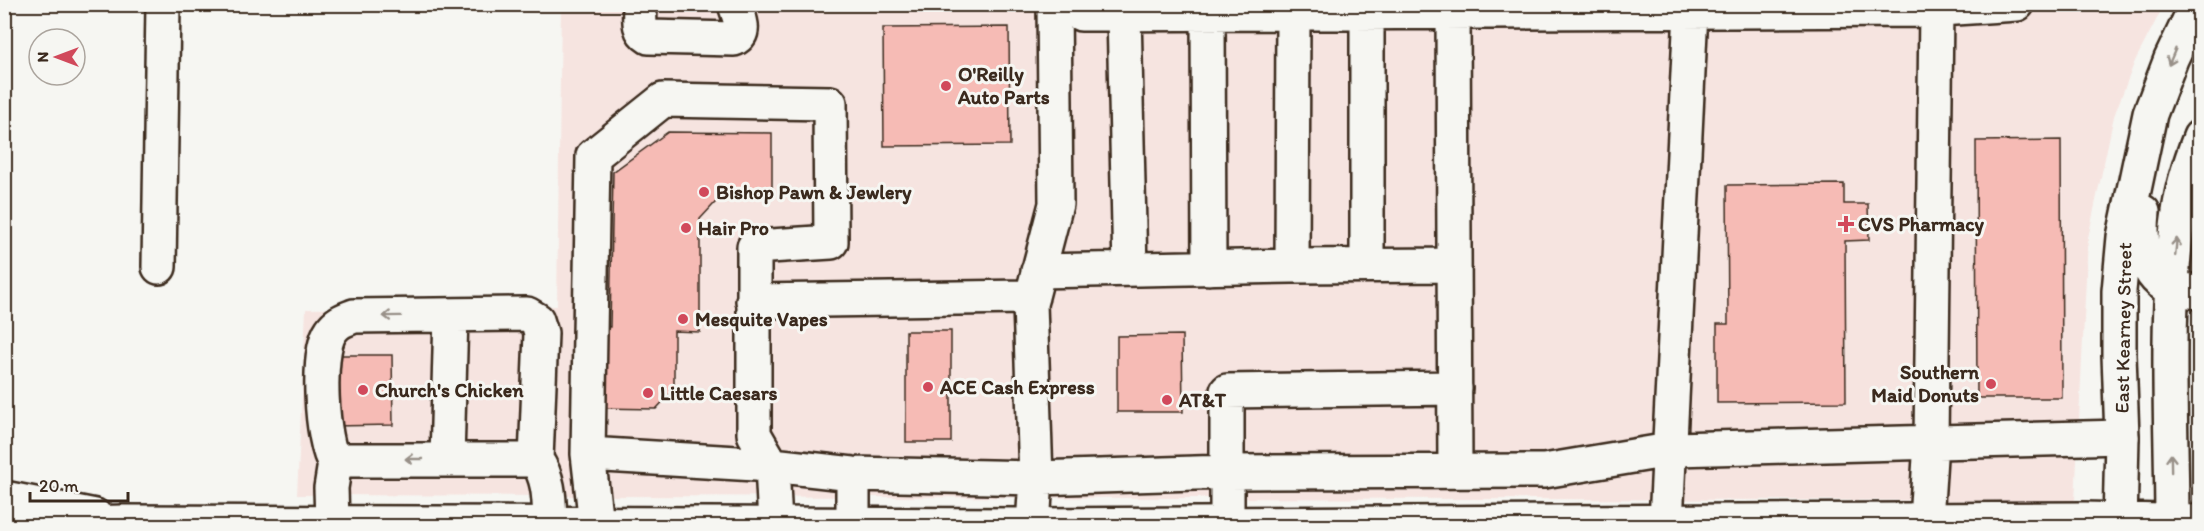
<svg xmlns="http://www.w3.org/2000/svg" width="2204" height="531" font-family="Itim,sans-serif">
<rect width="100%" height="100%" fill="#f6f6f2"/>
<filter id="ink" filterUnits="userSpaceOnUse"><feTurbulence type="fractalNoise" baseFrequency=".0167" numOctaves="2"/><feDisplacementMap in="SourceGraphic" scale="12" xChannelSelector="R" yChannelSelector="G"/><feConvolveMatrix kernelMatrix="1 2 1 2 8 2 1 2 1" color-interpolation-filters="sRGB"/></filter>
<g filter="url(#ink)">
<path fill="#f6e4e0" d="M561 5H2164L2135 61 2114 116 2088 238 2075 501 297 495 306 309 557 306Z"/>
<path fill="#f6bbb5" stroke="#3b2a1e" stroke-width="1.5" d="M1009 27 1010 145 884 146 883 28Z
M668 132 772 133V191H726L700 219V332L674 331V390L656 409 599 408 600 326 610 327 613 172Z
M2061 140 2062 398H1977L1976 141Z
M1844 184V204H1868L1869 240 1845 241 1846 402 1717 403V324H1728L1727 185Z
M906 331H951V442H906Z
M1182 335 1183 412H1117V336Z
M333 355H392L393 425 333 426Z"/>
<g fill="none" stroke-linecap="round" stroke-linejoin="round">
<g stroke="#3b2a1e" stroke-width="38">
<path id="minor" d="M640 4C640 18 637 30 649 37L734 39C748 32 738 16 735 4
M1064 4 1081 14 1924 10 2017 4
M1453 12 1455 471
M1367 13V265
M1124 14 1130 269
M1208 14 1209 268
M1292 266 1454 265
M159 267 163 4
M1038 271 1292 266 1293 13
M2172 289 2200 292
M753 301 1032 297
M588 454 593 156 663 100 830 103 831 242 754 247V434L772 465 775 524
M447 459 451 315
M335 463 347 460H536
M853 474V525
M4 498 95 516
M1926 520 1931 442 1936 9
M332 522 331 488 335 463C321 442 316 352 331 331 337 322 344 320 354 316L527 314 537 320 541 333 536 460C550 479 549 501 550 523
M1666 522 1691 11
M596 524 588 454 772 465 853 474 1036 478 1227 472 1544 471 1675 449 2122 437
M1227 524V391L1455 388
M1033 526 1036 478 1030 304 1056 204 1054 4"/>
</g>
<g stroke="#3b2a1e" stroke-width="38">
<path id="major" d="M2143 212C2140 241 2142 276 2172 289
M4 525 123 522 1033 525 2085 519 2200 522
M2120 526 2122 437 2119 355V291L2124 237 2150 114 2171 59 2197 4
M2172 526C2172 422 2164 315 2179 212 2182 187 2191 160 2200 137"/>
</g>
<use href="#minor" stroke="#f6f6f2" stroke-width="33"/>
<use href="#major" stroke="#f6f6f2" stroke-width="33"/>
</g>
<defs><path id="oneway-shaft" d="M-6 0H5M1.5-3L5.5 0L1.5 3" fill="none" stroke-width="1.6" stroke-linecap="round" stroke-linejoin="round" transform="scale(1.5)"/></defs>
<g stroke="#989088">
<use href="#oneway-shaft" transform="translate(2172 57) rotate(113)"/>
<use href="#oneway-shaft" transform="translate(2176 247) rotate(-85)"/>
<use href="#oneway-shaft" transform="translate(392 316) rotate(179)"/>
<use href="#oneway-shaft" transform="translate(414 459) rotate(180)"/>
<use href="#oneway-shaft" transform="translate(2171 463) rotate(-91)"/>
</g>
</g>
<g fill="#d1495b" stroke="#f6f6f2" stroke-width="2">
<circle cx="946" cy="86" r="6"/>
<circle cx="704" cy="192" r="6"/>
<path d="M1843 215h6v6h6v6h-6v6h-6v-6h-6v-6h6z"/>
<circle cx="686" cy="228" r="6"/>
<circle cx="683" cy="319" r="6"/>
<circle cx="1991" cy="384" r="6"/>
<circle cx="928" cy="387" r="6"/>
<circle cx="363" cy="390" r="6"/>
<circle cx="648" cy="393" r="6"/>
<circle cx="1167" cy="400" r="6"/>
</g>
<g text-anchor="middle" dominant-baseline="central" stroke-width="6" stroke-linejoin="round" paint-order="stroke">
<g font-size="20" font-weight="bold" fill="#3b2a1e" stroke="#f6f6f2" text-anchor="start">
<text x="958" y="74">O'Reilly<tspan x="958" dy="23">Auto Parts</tspan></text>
<text x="716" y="192">Bishop Pawn &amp; Jewlery</text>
<text x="1858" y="224">CVS Pharmacy</text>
<text x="698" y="228">Hair Pro</text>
<text x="695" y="319">Mesquite Vapes</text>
<text x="1979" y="372" text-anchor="end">Southern<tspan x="1979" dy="23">Maid Donuts</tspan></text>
<text x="940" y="387">ACE Cash Express</text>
<text x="375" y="390">Church's Chicken</text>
<text x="660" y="393">Little Caesars</text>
<text x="1179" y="400">AT&amp;T</text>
</g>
<g font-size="20" fill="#3b2a1e" stroke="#f6f6f2">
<text transform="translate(2123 328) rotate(-89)">East Kearney Street</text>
</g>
</g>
<rect width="2204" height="531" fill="none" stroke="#f6f6f2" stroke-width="24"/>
<rect x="12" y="12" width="2180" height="507" fill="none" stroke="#3b2a1e" stroke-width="2" filter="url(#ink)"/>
<g transform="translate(57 57) rotate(270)"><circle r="28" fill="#f6f6f2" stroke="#aba49d" stroke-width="1.5"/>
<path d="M0-4.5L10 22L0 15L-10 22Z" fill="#d1495b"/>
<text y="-9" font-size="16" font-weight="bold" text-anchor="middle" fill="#3b2a1e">N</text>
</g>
<path d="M30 492v9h98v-9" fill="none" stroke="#3b2a1e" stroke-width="3"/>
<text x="39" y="492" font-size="18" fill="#3b2a1e" stroke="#f6f6f2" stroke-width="4.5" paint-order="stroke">20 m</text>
</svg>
